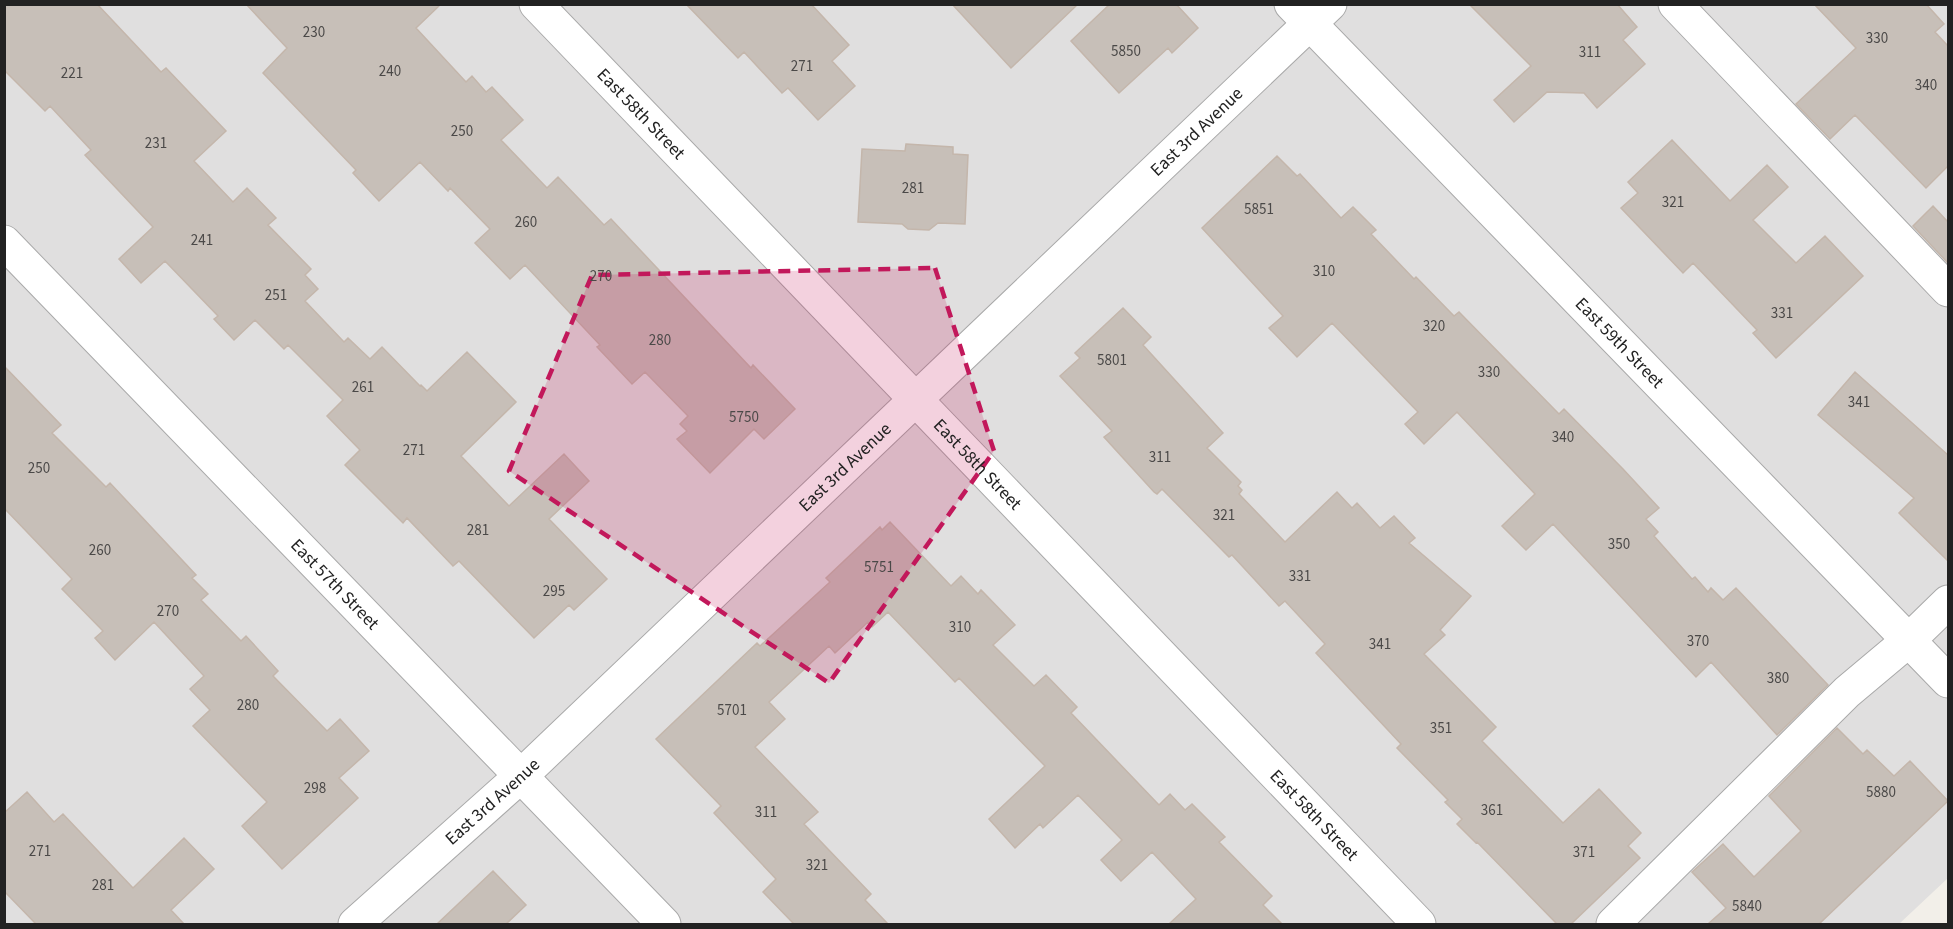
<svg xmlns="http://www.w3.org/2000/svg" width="1953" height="929" font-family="'Source Sans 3',sans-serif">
<rect width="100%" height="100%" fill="#f2efe9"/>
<path fill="#e0dfdf" d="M5 5H1948V878L1899 924H5Z"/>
<path fill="#c7bfb8" stroke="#c4b6ab" stroke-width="1.5" d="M4 4H97L161 72 166 68 226 131 194 161 233 202 247 188 276 218 268 225 311 269 305 275 318 289 305 301 344 342 348 338 370 359 382 347 420 386 421 385 427 391 467 352 516 402 461 456 509 506 564 454 589 481 549 519 607 579 574 610 569 605 534 638 459 561 453 566 407 518 403 523 345 465 360 450 327 416 343 400 288 345 284 349 255 320 234 340 214 319 218 316 165 261 141 283 119 259 153 227 85 155 91 150 50 106 45 111 4 70Z
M246 4H441L416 28 466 82 472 76 486 92 492 87 523 120 501 140 547 188 558 177 604 225 611 219 751 368 753 365 795 409 764 439 754 429 710 473 677 439 687 431 680 424 688 416 645 372 632 384 597 347 600 345 525 265 510 279 475 243 490 229 450 188 448 191 420 162 379 201 353 173 356 170 263 73 287 48Z
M686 4H811L849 45 832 61 855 86 818 120 788 88 782 93 744 52 738 58Z
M952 4H1078L1011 68Z
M1110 4H1176L1198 28 1172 53 1168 48 1119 93 1071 41Z
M1469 4H1617L1637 27 1623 40 1645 64 1597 108 1584 93 1547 92 1514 122 1494 100 1531 66Z
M1814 4H1926L1944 24 1935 32 1948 46V166L1926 188 1855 115 1830 139 1796 104 1856 48Z
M1672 140 1730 201 1767 165 1788 187 1753 220 1796 263 1825 236 1863 276 1776 358 1753 333 1757 330 1693 263 1683 273 1621 208 1638 193 1628 182Z
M906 144 953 147V154L968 155 965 224 938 223 929 230 908 229 902 224 858 222 862 149 905 151Z
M1277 156 1297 176 1300 174 1341 218 1353 207 1376 230 1371 234 1414 279 1416 277 1454 316 1459 312 1559 414 1564 409 1623 469 1659 508 1646 519 1658 532 1654 536 1692 579 1695 577 1708 592 1711 588 1723 600 1736 588 1828 685 1777 735 1711 662 1696 677 1553 524 1526 550 1502 526 1535 494 1457 412 1424 444 1405 424 1418 412 1332 323 1297 357 1269 328 1283 316 1202 228Z
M1933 206 1948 222V263L1913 226Z
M1123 308 1151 337 1143 345 1223 433 1207 448 1241 482 1238 486 1242 490 1239 494 1285 542 1337 492 1352 508 1357 503 1380 528 1394 516 1415 538 1409 543 1471 596 1440 630 1445 635 1424 654 1496 727 1482 741 1563 823 1599 789 1641 833 1628 846 1640 858 1571 924H1557L1477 842 1476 843 1457 824 1462 819 1445 802 1448 800 1397 748 1401 744 1316 653 1325 644 1285 601 1279 606 1232 555 1229 557 1162 489 1157 494 1154 492 1104 437 1112 431 1060 376 1080 358 1075 353Z
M4 366 61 425 52 433 106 487 110 483 196 575 192 578 208 594 201 600 241 641 246 636 278 671 273 676 327 731 340 719 369 751 339 778 358 798 282 869 242 826 267 802 193 726 210 710 190 689 204 676 154 622 115 660 95 638 103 631 62 589 72 579 4 508Z
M1855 372 1948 455V561L1899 513 1914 498 1818 415Z
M890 522 951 586 961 576 978 594 981 590 1015 625 993 645 1034 686 1046 675 1077 707 1071 713 1159 805 1170 794 1185 810 1192 804 1225 837 1219 842 1272 896 1263 905 1282 924H1169L1196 899 1152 852 1121 881 1101 860 1122 840 1078 795 1043 828 1040 824 1015 848 989 819 1045 766 959 678 955 682 888 612 872 627 868 622 835 653 829 646 769 702 785 719 755 747 818 812 804 824 871 894 865 900 888 924H794L763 892 776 879 714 813 721 806 656 739 757 643 760 646 830 582 826 578 880 527 882 530Z
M1837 728 1863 754 1867 750 1894 776 1910 761 1948 801 1819 924H1708L1726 908 1692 872 1723 844 1754 877 1801 831 1769 796Z
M27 792 54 822 63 814 133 888 184 838 214 869 171 910 184 924H36L4 891V813Z
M493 871 526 905 506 924H437Z"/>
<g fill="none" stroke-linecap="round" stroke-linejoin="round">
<g stroke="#a9a9a9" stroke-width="35">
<g id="minor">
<path id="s1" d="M536 4 1419 924"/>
<path id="s2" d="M1291 4 1948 681"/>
<path d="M1675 4 1948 290"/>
<path id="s3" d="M4 242 664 924"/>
<path id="s4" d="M355 924 522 775 1330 4"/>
<path d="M1613 924 1847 692 1909 640 1948 602"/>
</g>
</g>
<use href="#minor" stroke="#fff" stroke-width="33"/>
</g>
<path fill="#c2185b" fill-opacity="0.2" stroke="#c2185b" stroke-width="4.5" stroke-dasharray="12 8" stroke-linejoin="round" d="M935 268 994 451 829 683 509 471 592 275Z"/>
<g text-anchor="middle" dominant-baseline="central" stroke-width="6" stroke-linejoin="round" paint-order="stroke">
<g font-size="15" fill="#4b4948">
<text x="314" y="32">230</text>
<text x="1877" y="38">330</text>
<text x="1126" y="51">5850</text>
<text x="1590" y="52">311</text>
<text x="802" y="66">271</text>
<text x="390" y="71">240</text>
<text x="72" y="73">221</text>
<text x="1926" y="85">340</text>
<text x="462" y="131">250</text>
<text x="156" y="143">231</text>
<text x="913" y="188">281</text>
<text x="1673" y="202">321</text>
<text x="1259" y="209">5851</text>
<text x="526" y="222">260</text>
<text x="202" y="240">241</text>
<text x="1324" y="271">310</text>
<text x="601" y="276">270</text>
<text x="276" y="295">251</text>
<text x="1782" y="313">331</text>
<text x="1434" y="326">320</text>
<text x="660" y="340">280</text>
<text x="1112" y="360">5801</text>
<text x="1489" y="372">330</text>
<text x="363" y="387">261</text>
<text x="1859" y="402">341</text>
<text x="744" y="417">5750</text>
<text x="1563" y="437">340</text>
<text x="414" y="450">271</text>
<text x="1160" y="457">311</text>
<text x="39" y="468">250</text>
<text x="1224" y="515">321</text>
<text x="478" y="530">281</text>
<text x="1619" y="544">350</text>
<text x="100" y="550">260</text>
<text x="879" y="567">5751</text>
<text x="1300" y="576">331</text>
<text x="554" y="591">295</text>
<text x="168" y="611">270</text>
<text x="960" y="627">310</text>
<text x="1698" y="641">370</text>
<text x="1380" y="644">341</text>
<text x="1778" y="678">380</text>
<text x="248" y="705">280</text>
<text x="732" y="710">5701</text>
<text x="1441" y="728">351</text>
<text x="315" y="788">298</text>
<text x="1881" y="792">5880</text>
<text x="1492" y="810">361</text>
<text x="766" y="812">311</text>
<text x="40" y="851">271</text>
<text x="1584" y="852">371</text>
<text x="817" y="865">321</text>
<text x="103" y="885">281</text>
<text x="1747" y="906">5840</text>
</g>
<g font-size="18" fill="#222" stroke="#fff">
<text stroke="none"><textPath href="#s1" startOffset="152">East 58th Street</textPath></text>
<text stroke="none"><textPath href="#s4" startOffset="1156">East 3rd Avenue</textPath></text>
<text stroke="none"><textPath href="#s2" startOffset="472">East 59th Street</textPath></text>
<text stroke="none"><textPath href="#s1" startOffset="638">East 58th Street</textPath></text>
<text stroke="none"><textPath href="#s4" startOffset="670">East 3rd Avenue</textPath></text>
<text stroke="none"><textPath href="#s3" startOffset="476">East 57th Street</textPath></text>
<text stroke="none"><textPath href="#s4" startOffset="184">East 3rd Avenue</textPath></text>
<text stroke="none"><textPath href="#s1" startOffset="1124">East 58th Street</textPath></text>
</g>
</g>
<rect width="1953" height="929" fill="none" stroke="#222222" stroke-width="12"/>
</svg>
